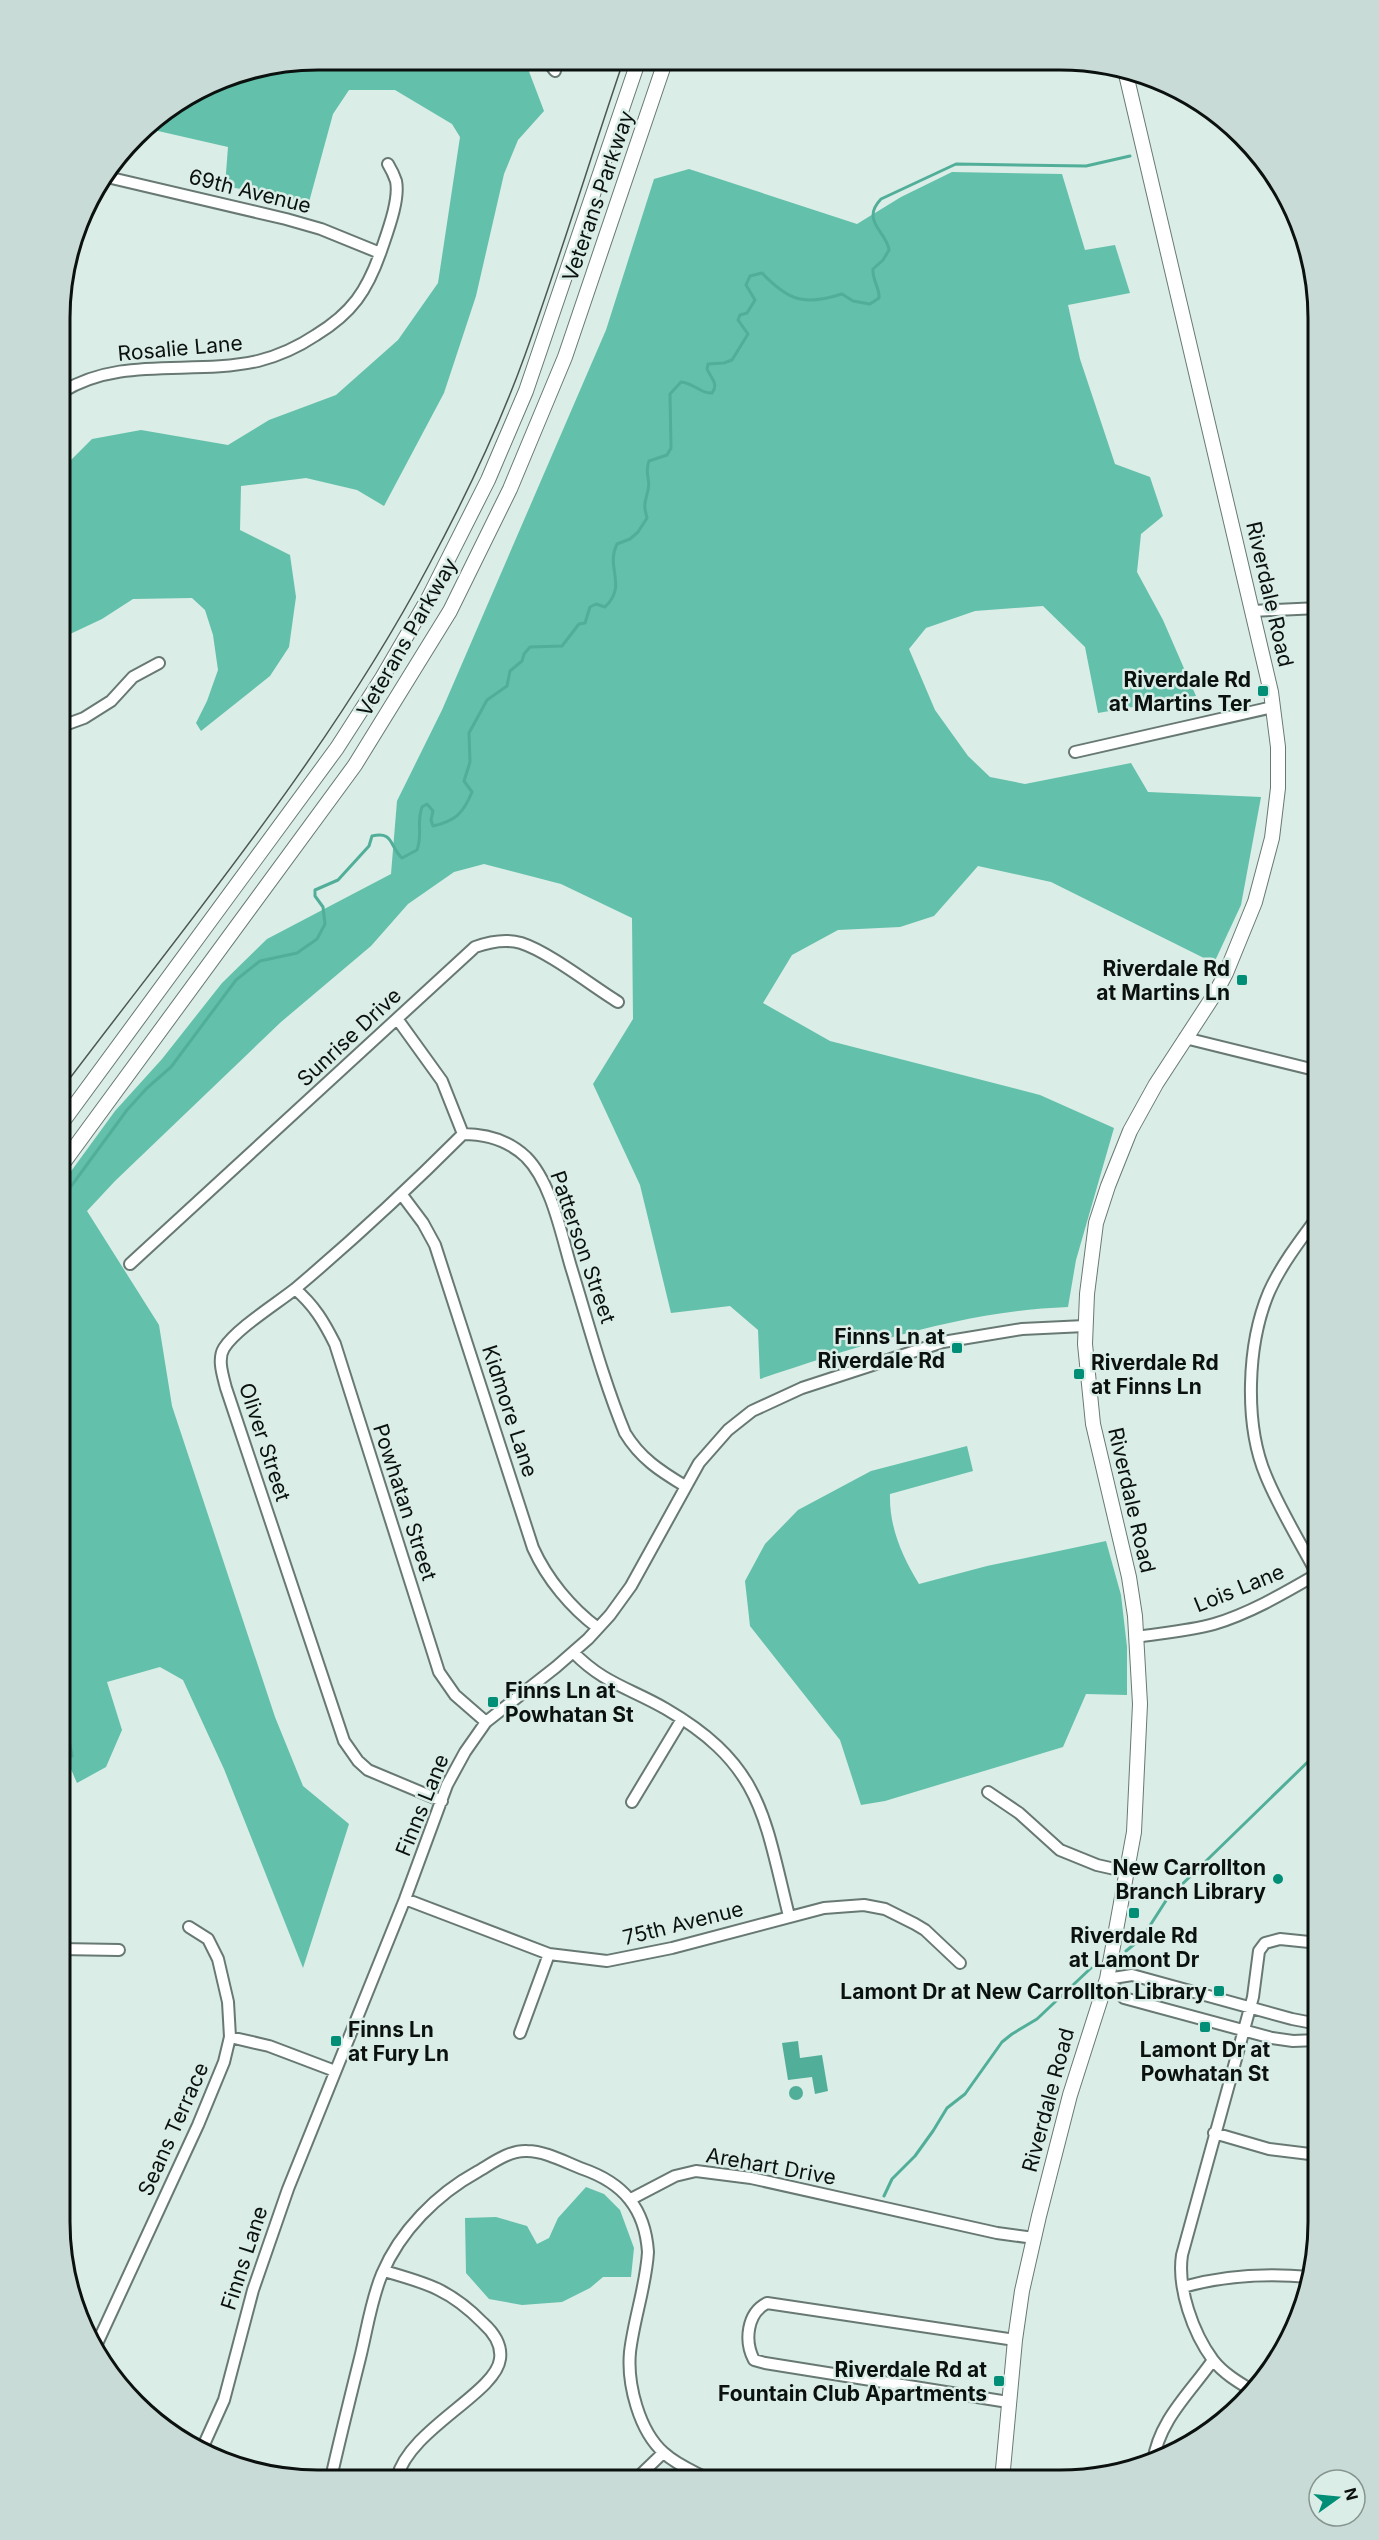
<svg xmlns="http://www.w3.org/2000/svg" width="1379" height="2540" font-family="Inter,sans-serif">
<rect width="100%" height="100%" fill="#daede7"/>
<path fill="#63c0aa" d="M318 60 525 61 544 111 518 140 504 174 476 296 444 393 384 506 357 490 306 478 241 486 240 530 290 555 296 597 289 647 270 676 201 731 196 723 207 701 218 670 213 635 205 610 192 598 133 599 102 619 68 635 62 614V469L92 439 141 430 228 445 269 420 336 395 398 340 438 283 460 137 452 124 395 90H349L333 114 309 202 225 186 228 147 145 128 220 80Z
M689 169 857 224 901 197 952 172 1062 174 1085 250 1115 245 1130 293 1068 305 1080 359 1115 464 1150 477 1163 516 1141 534 1137 572 1163 620 1196 696 1098 713 1085 647 1043 606 975 611 926 628 909 649 935 710 968 756 990 777 1025 784 1131 763 1148 792 1261 797 1241 905 1214 963 1051 882 978 866 934 916 900 927 838 930 792 955 763 1003 830 1041 1040 1095 1114 1128 1076 1260 1068 1307C962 1311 859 1346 760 1379L758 1330 730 1306 671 1313 640 1185 593 1084 633 1019 632 918 561 884 484 864 454 872 408 904 371 946 281 1022 115 1181 87 1211 159 1325 172 1406 275 1717 303 1786 349 1824 303 1968 224 1769 183 1680 160 1667 107 1682 122 1730 106 1767 77 1783 61 1746V1185L115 1111 162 1059 222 983 267 939 391 874 397 801 442 710 606 330 654 179Z
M967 1446 973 1471 890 1494C889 1527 902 1556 919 1584L987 1566 1106 1541 1121 1595 1127 1647V1695L1086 1694 1063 1747 885 1801 861 1805 840 1740 750 1626 745 1581 765 1544 798 1510 871 1471Z
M586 2187 604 2194 620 2210 634 2248 631 2277H603L590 2288 562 2302 522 2305 489 2299 466 2273 465 2218 496 2217 527 2226 537 2244 549 2238 558 2218Z"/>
<path fill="#51af99" d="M798 2041 800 2058 822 2055 828 2091 815 2094 812 2077 788 2080 782 2043Z
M789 2093a7 7 0 1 1 14 0a7 7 0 1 1-14 0Z"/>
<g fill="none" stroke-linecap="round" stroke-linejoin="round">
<path stroke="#51af99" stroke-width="3" d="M1215 122 1222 118
M61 1200 127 1110 147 1088 171 1067 236 980 260 961 297 953 317 939 325 924 323 907 315 896V890L338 880 369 846 372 836C394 831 389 846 402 858L417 850C423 834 416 824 422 807L427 804 433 811 431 820 433 826C455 821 463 814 472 792L464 781 470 762 469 733 487 700 507 686 510 671 522 661 524 654 530 647 562 646 579 624 585 623 590 607 596 604 605 607C628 585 605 568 617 544L630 539 638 532 647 518C643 503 645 504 648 490 651 479 644 474 649 461L667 455 671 448 670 394 681 382C694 383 701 394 712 393 719 384 711 378 707 369L708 364 724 363 732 360 748 334 738 320 740 315 747 313 755 300 746 285 750 276 762 273C789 301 804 306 842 294L853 301 870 304 879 298C880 288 872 280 873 269L883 260 889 250C887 232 860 221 881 199L956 164 1086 166 1130 156
M61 1712 67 1728 72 1756
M1126 1951 1142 1938 1167 1899 1319 1751
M884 2196 892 2179 915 2156 933 2131 947 2108 965 2094 1002 2042 1012 2034 1037 2019 1091 1968"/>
<g stroke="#687974" stroke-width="14">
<path id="minor" d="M547 61 555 71
M107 177 286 219 321 229 380 253
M62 392C122 355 192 376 258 361 278 356 298 347 316 335 352 313 367 291 381 251 387 233 400 200 396 181 394 175 391 169 388 164
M1252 611 1319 608
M62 726 84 718 111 701 133 677 159 663
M1075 752 1273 707
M398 1020 442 1081 463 1134
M1185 1038 1319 1071
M463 1134C487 1134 508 1140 526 1157 551 1182 561 1233 571 1267 588 1322 603 1380 625 1433 640 1458 660 1471 685 1486
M402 1195 423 1223 435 1245 533 1548C547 1579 571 1608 598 1628
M130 1264 475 947C489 942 507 939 521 943 549 952 592 986 618 1002
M295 1289C314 1305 324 1322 335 1344L439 1672 455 1695 486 1722
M1317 1574C1300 1542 1280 1510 1266 1476 1244 1424 1247 1344 1269 1292 1281 1265 1301 1239 1319 1215
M1136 1637C1162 1633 1189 1631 1214 1624 1251 1613 1286 1592 1319 1573
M573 1652C604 1684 630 1688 666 1709 762 1765 764 1816 789 1916
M988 1792 1019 1813 1060 1850 1097 1865 1128 1872
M442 1801 368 1770 358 1761 344 1741 226 1388C223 1376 217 1359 224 1348 236 1329 276 1304 295 1289 353 1240 409 1188 463 1134
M632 1802 682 1719
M405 1899 549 1954 607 1961 672 1948 824 1908 864 1905 885 1909 915 1924 925 1930 960 1963
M60 1949 119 1950
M1107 1979 1124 1998 1272 2038 1293 2041 1318 2040
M1107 1979 1132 1975 1292 2019 1318 2024
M520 2033 549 1954
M230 2037 269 2046 335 2071
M1214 2133 1269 2149 1318 2155
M631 2199 675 2176 696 2171 751 2178 997 2233 1034 2238
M384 2271C427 2283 451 2290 483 2323 493 2332 502 2345 500 2359 496 2393 409 2429 397 2478
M1183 2287C1225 2275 1266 2273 1310 2277
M95 2348 198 2125 224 2062 230 2037 228 2002 218 1959 208 1939 189 1927
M1253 2391C1238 2382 1223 2373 1213 2360 1193 2333 1177 2288 1182 2255L1253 1997 1259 1951 1265 1943 1280 1939 1319 1943
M1008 2402 765 2363 754 2360C744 2341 747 2313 767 2303L1015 2340
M201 2451 224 2400 253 2290 288 2189 405 1899 447 1785 465 1752 486 1722 556 1667 588 1639 610 1615 631 1586 699 1463 728 1430 752 1411 802 1388 943 1342 1022 1329 1085 1326
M1153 2462C1159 2420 1190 2393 1213 2360
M331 2478C340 2438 350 2398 360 2358 367 2330 371 2300 382 2274 400 2231 437 2194 477 2172 491 2164 509 2150 527 2151 545 2151 565 2162 583 2169 623 2183 645 2208 648 2252 646 2286 634 2318 630 2352 627 2384 639 2431 664 2453 677 2465 693 2471 708 2479
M636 2479 663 2453"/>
</g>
<g stroke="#687974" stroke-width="16">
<path id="major" d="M61 1124 337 748 382 678 428 599 488 480 526 391 638 62
M61 1166 355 765 450 611 510 489 565 357 665 62
M1002 2480 1015 2340 1022 2291 1039 2216 1070 2095 1107 1979 1134 1832 1140 1704 1135 1616 1129 1577 1093 1424 1085 1344 1087 1294 1096 1223 1108 1186 1130 1131 1156 1084 1216 992 1226 973 1255 902 1272 838 1278 788V747L1271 692 1125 70"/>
</g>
<use href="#minor" stroke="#fff" stroke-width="10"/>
<use href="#major" stroke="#fff" stroke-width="14"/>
<path stroke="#4c5653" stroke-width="1.5" d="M61 1090C189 920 329 754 429 565 465 498 499 427 525 355 560 258 590 159 623 62"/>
</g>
<g fill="#008e77" stroke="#daede7" stroke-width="2">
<rect x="1257" y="685" width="12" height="12" rx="3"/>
<rect x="1236" y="974" width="12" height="12" rx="3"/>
<rect x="951" y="1342" width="12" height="12" rx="3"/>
<rect x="1073" y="1368" width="12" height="12" rx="3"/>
<rect x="487" y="1696" width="12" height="12" rx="3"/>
<circle cx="1278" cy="1879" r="6"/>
<rect x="1128" y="1907" width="12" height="12" rx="3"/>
<rect x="1213" y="1985" width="12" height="12" rx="3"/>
<rect x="1199" y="2021" width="12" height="12" rx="3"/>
<rect x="330" y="2035" width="12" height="12" rx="3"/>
<rect x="993" y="2375" width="12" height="12" rx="3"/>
</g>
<g text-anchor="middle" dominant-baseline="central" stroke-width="5" stroke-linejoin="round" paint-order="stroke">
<g font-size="21" fill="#0b110f" stroke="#daede7">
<text transform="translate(250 191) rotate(14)">69th Avenue</text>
<text transform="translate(598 196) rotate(-71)">Veterans Parkway</text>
<text transform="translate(180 348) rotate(-5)">Rosalie Lane</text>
<text transform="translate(1270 594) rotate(77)">Riverdale Road</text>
<text transform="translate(407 637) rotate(-60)">Veterans Parkway</text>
<text transform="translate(349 1037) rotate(-43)">Sunrise Drive</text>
<text transform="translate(583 1247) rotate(71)">Patterson Street</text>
<text transform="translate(510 1411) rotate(72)">Kidmore Lane</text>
<text transform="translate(265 1442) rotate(72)">Oliver Street</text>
<text transform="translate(1132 1500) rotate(77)">Riverdale Road</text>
<text transform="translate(405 1502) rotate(72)">Powhatan Street</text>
<text transform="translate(1239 1588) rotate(-22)">Lois Lane</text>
<text transform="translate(422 1805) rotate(-68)">Finns Lane</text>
<text transform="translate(683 1923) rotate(-14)">75th Avenue</text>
<text transform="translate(1048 2100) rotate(-75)">Riverdale Road</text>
<text transform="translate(173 2129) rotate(-66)">Seans Terrace</text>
<text transform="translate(771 2166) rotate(10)">Arehart Drive</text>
<text transform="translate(244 2258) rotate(-72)">Finns Lane</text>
</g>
<g font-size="21" font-weight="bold" fill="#0b110f" stroke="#daede7" text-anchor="end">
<text x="1251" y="679">Riverdale Rd<tspan x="1251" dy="24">at Martins Ter</tspan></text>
<text x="1230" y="968">Riverdale Rd<tspan x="1230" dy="24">at Martins Ln</tspan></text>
<text x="945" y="1336">Finns Ln at<tspan x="945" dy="24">Riverdale Rd</tspan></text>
<text x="1091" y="1362" text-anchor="start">Riverdale Rd<tspan x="1091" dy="24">at Finns Ln</tspan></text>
<text x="505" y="1690" text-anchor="start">Finns Ln at<tspan x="505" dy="24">Powhatan St</tspan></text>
<text x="1266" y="1867">New Carrollton<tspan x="1266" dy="24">Branch Library</tspan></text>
<text x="1134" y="1935" text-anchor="middle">Riverdale Rd<tspan x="1134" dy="24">at Lamont Dr</tspan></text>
<text x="1207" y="1991">Lamont Dr at New Carrollton Library</text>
<text x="348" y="2029" text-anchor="start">Finns Ln<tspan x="348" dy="24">at Fury Ln</tspan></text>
<text x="1205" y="2049" text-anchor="middle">Lamont Dr at<tspan x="1205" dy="24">Powhatan St</tspan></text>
<text x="987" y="2369">Riverdale Rd at<tspan x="987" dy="24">Fountain Club Apartments</tspan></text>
</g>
</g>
<path d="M0 0H1379V2540H0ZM318 70H1060A248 248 0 0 1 1308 318V2222A248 248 0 0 1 1060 2470H318A248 248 0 0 1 70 2222V318A248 248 0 0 1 318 70Z" fill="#c9dbd6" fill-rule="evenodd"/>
<path fill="none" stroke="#0b110f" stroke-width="3" d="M318 70H1060A248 248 0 0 1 1308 318V2222A248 248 0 0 1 1060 2470H318A248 248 0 0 1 70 2222V318A248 248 0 0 1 318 70Z"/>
<g transform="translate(1337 2498) rotate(75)"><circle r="28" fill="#daede7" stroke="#879591" stroke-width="1.5"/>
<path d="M0-4.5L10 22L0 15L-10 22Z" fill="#008e77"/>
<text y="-9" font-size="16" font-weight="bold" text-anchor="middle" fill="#0b110f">N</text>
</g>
</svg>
